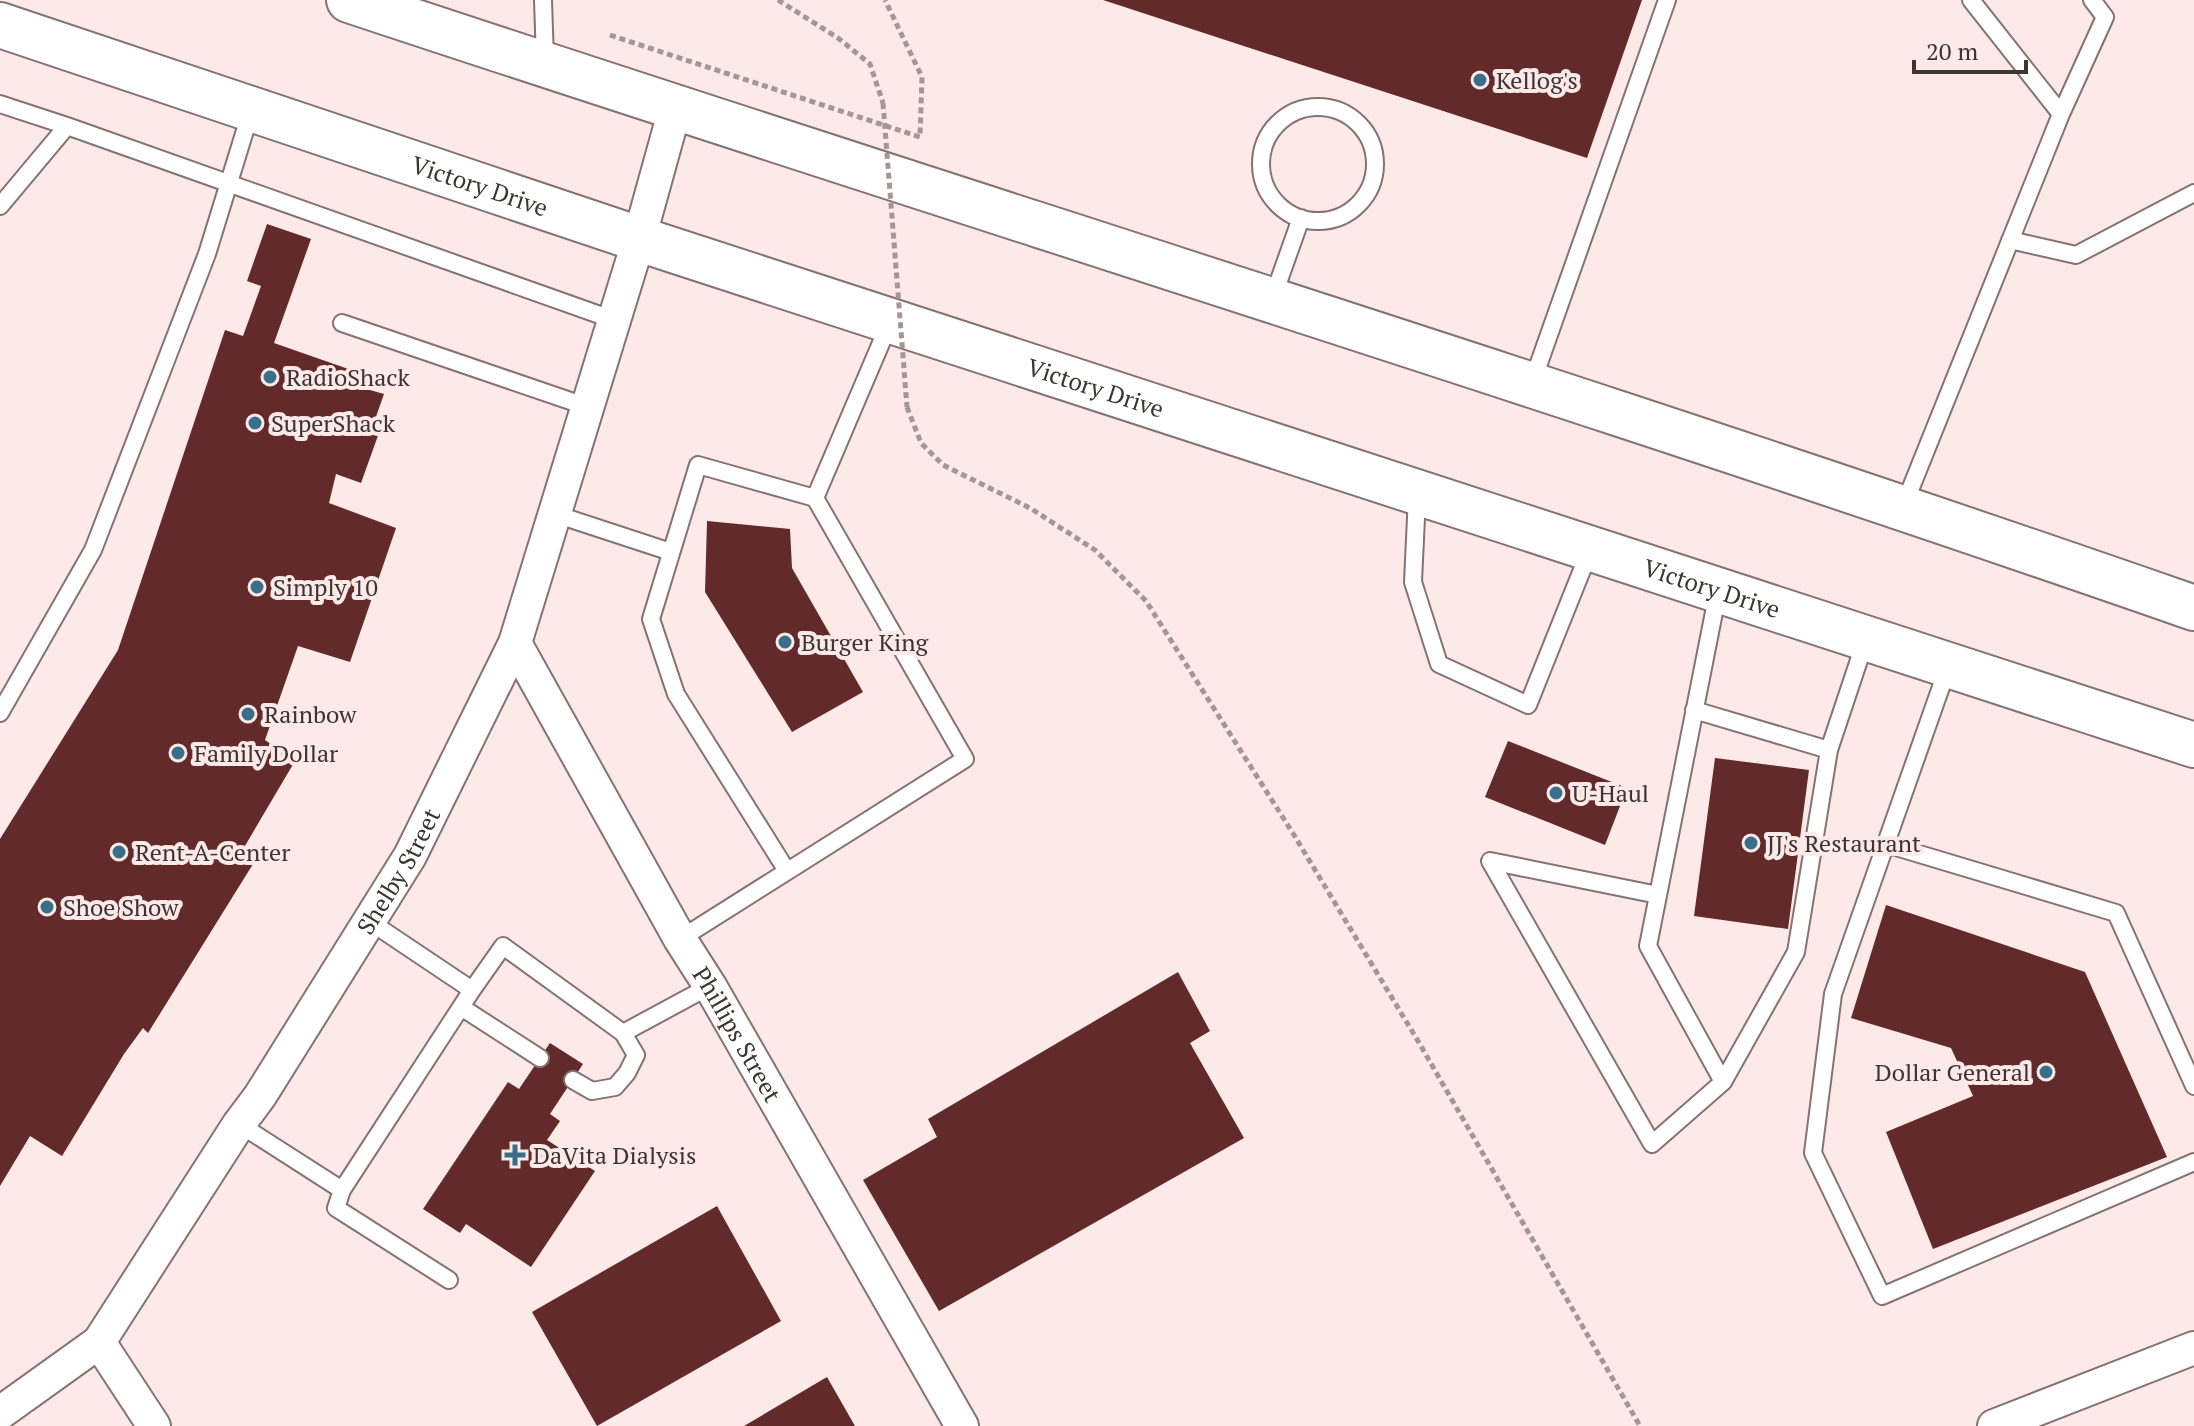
<svg xmlns="http://www.w3.org/2000/svg" width="2194" height="1426" font-family="'PT Serif',serif">
<rect width="100%" height="100%" fill="#fde9e7"/>
<path fill="#622a2a" d="M1103 0H1642L1587 158Z
M267 224 311 239 274 343 374 378 370 390 384 394 372 428 380 430 361 483 336 474 329 503 396 528 350 662 298 646 265 740 295 761 239 856 253 864 148 1033 143 1028 124 1054 62 1156 30 1136 0 1186V839L118 650 225 330 243 336 261 286 247 281Z
M707 521 790 529 792 568 863 692 792 732 705 592Z
M1508 741 1627 788 1605 845 1485 797Z
M1715 758 1809 770 1788 929 1694 916Z
M1886 905 2085 972 2167 1157 1933 1249 1886 1132 1973 1096 1951 1048 1851 1018Z
M1178 972 1210 1031 1190 1043 1244 1138 939 1311 863 1180 937 1137 928 1119Z
M550 1043 583 1064 550 1114 560 1121 547 1140 595 1171 531 1267 466 1224 460 1233 423 1209 508 1082 519 1089Z
M717 1206 781 1321 597 1426 532 1312Z
M827 1377 855 1426H744Z"/>
<g fill="none" stroke-linecap="round" stroke-linejoin="round">
<g stroke="#857372" stroke-width="20">
<path id="lane" d="M543 0 545 60
M1971 0 2061 114
M0 104 67 126 0 206
M1261 164a57 57 0 1 1 114 0a57 57 0 1 1-114 0Z
M67 126 614 320
M2010 240 2076 255 2194 193
M1272 300 1301 218
M342 323 588 407
M1532 383 1667 0
M1417 496 1413 582 1439 664 1528 705 1590 550
M1904 505 2061 114 2105 17 2092 0
M555 514 671 552
M1718 592 1648 946 1723 1082 1796 952 1829 750 1865 642
M1948 667 1833 994 1813 1153 1882 1296 2194 1162
M1694 710 1829 750
M0 713 93 550 207 254 251 111
M1886 844 2116 913 2194 1086
M787 871 676 694 651 619 698 465 815 498
M1658 895 1490 861 1652 1144 1723 1082
M680 939 965 759 815 498 890 322
M472 990 503 946 623 1033 710 986
M461 1007 540 1058
M573 1080 592 1091 615 1087 627 1073 636 1055 623 1033
M239 1124 342 1190 472 990 369 921
M342 1190 336 1208 449 1280"/>
</g>
<g stroke="#857372" stroke-width="36">
<g id="street">
<path id="s1" d="M515 643 680 939 710 986 962 1426"/>
<path d="M99 1342 154 1426"/>
<path id="s2" d="M0 1413 99 1342 239 1124 260 1096 410 856 515 643 639 239 675 109"/>
<path d="M1994 1426 2194 1348"/>
</g>
</g>
<g stroke="#857372" stroke-width="48">
<g id="highway">
<path d="M349 0C963 204 1583 395 2194 608"/>
<path id="s3" d="M0 25 639 239 2194 745"/>
</g>
</g>
<path stroke="#a49694" stroke-width="5" stroke-dasharray="6 4" stroke-linecap="butt" d="M778 0 838 38 870 64 883 103
M610 35 920 137 922 77 885 0
M907 407 921 443 943 465 1030 508 1095 550 1146 601 1294 835 1418 1041 1640 1426"/>
<use href="#lane" stroke="#fff" stroke-width="16"/>
<use href="#street" stroke="#fff" stroke-width="32"/>
<use href="#highway" stroke="#fff" stroke-width="44"/>
<path stroke="#a49694" stroke-width="5" stroke-dasharray="6 4" stroke-linecap="butt" d="M883 103 907 407"/>
</g>
<g fill="#386f8a" stroke="#fde9e7" stroke-width="3">
<circle cx="1480" cy="80" r="8"/>
<circle cx="270" cy="377" r="8"/>
<circle cx="255" cy="423" r="8"/>
<circle cx="257" cy="587" r="8"/>
<circle cx="785" cy="642" r="8"/>
<circle cx="248" cy="714" r="8"/>
<circle cx="178" cy="753" r="8"/>
<circle cx="1556" cy="793" r="8"/>
<circle cx="1751" cy="843" r="8"/>
<circle cx="119" cy="852" r="8"/>
<circle cx="47" cy="907" r="8"/>
<circle cx="2046" cy="1072" r="8"/>
<path d="M511 1143h8v8h8v8h-8v8h-8v-8h-8v-8h8z"/>
</g>
<g text-anchor="middle" dominant-baseline="central" stroke-width="8" stroke-linejoin="round" paint-order="stroke">
<g font-size="24" fill="#3c3534" stroke="#fde9e7" text-anchor="start">
<text x="1496" y="80">Kellog's</text>
<text x="286" y="377">RadioShack</text>
<text x="271" y="423">SuperShack</text>
<text x="273" y="587">Simply 10</text>
<text x="801" y="642">Burger King</text>
<text x="264" y="714">Rainbow</text>
<text x="194" y="753">Family Dollar</text>
<text x="1572" y="793">U-Haul</text>
<text x="1767" y="843">JJ's Restaurant</text>
<text x="135" y="852">Rent-A-Center</text>
<text x="63" y="907">Shoe Show</text>
<text x="2030" y="1072" text-anchor="end">Dollar General</text>
<text x="533" y="1155">DaVita Dialysis</text>
</g>
<g font-size="24" fill="#3c3534" stroke="#fde9e7">
<text stroke="none"><textPath href="#s3" startOffset="506">Victory Drive</textPath></text>
<text stroke="none"><textPath href="#s3" startOffset="1154">Victory Drive</textPath></text>
<text stroke="none"><textPath href="#s3" startOffset="1802">Victory Drive</textPath></text>
<text stroke="none"><textPath href="#s2" startOffset="680">Shelby Street</textPath></text>
<text stroke="none"><textPath href="#s1" startOffset="450">Phillips Street</textPath></text>
</g>
</g>
<path d="M1914 60v12h112v-12" fill="none" stroke="#3c3534" stroke-width="4"/>
<text x="1926" y="60" font-size="24" fill="#3c3534" stroke="#fde9e7" stroke-width="6" paint-order="stroke">20 m</text>
</svg>
